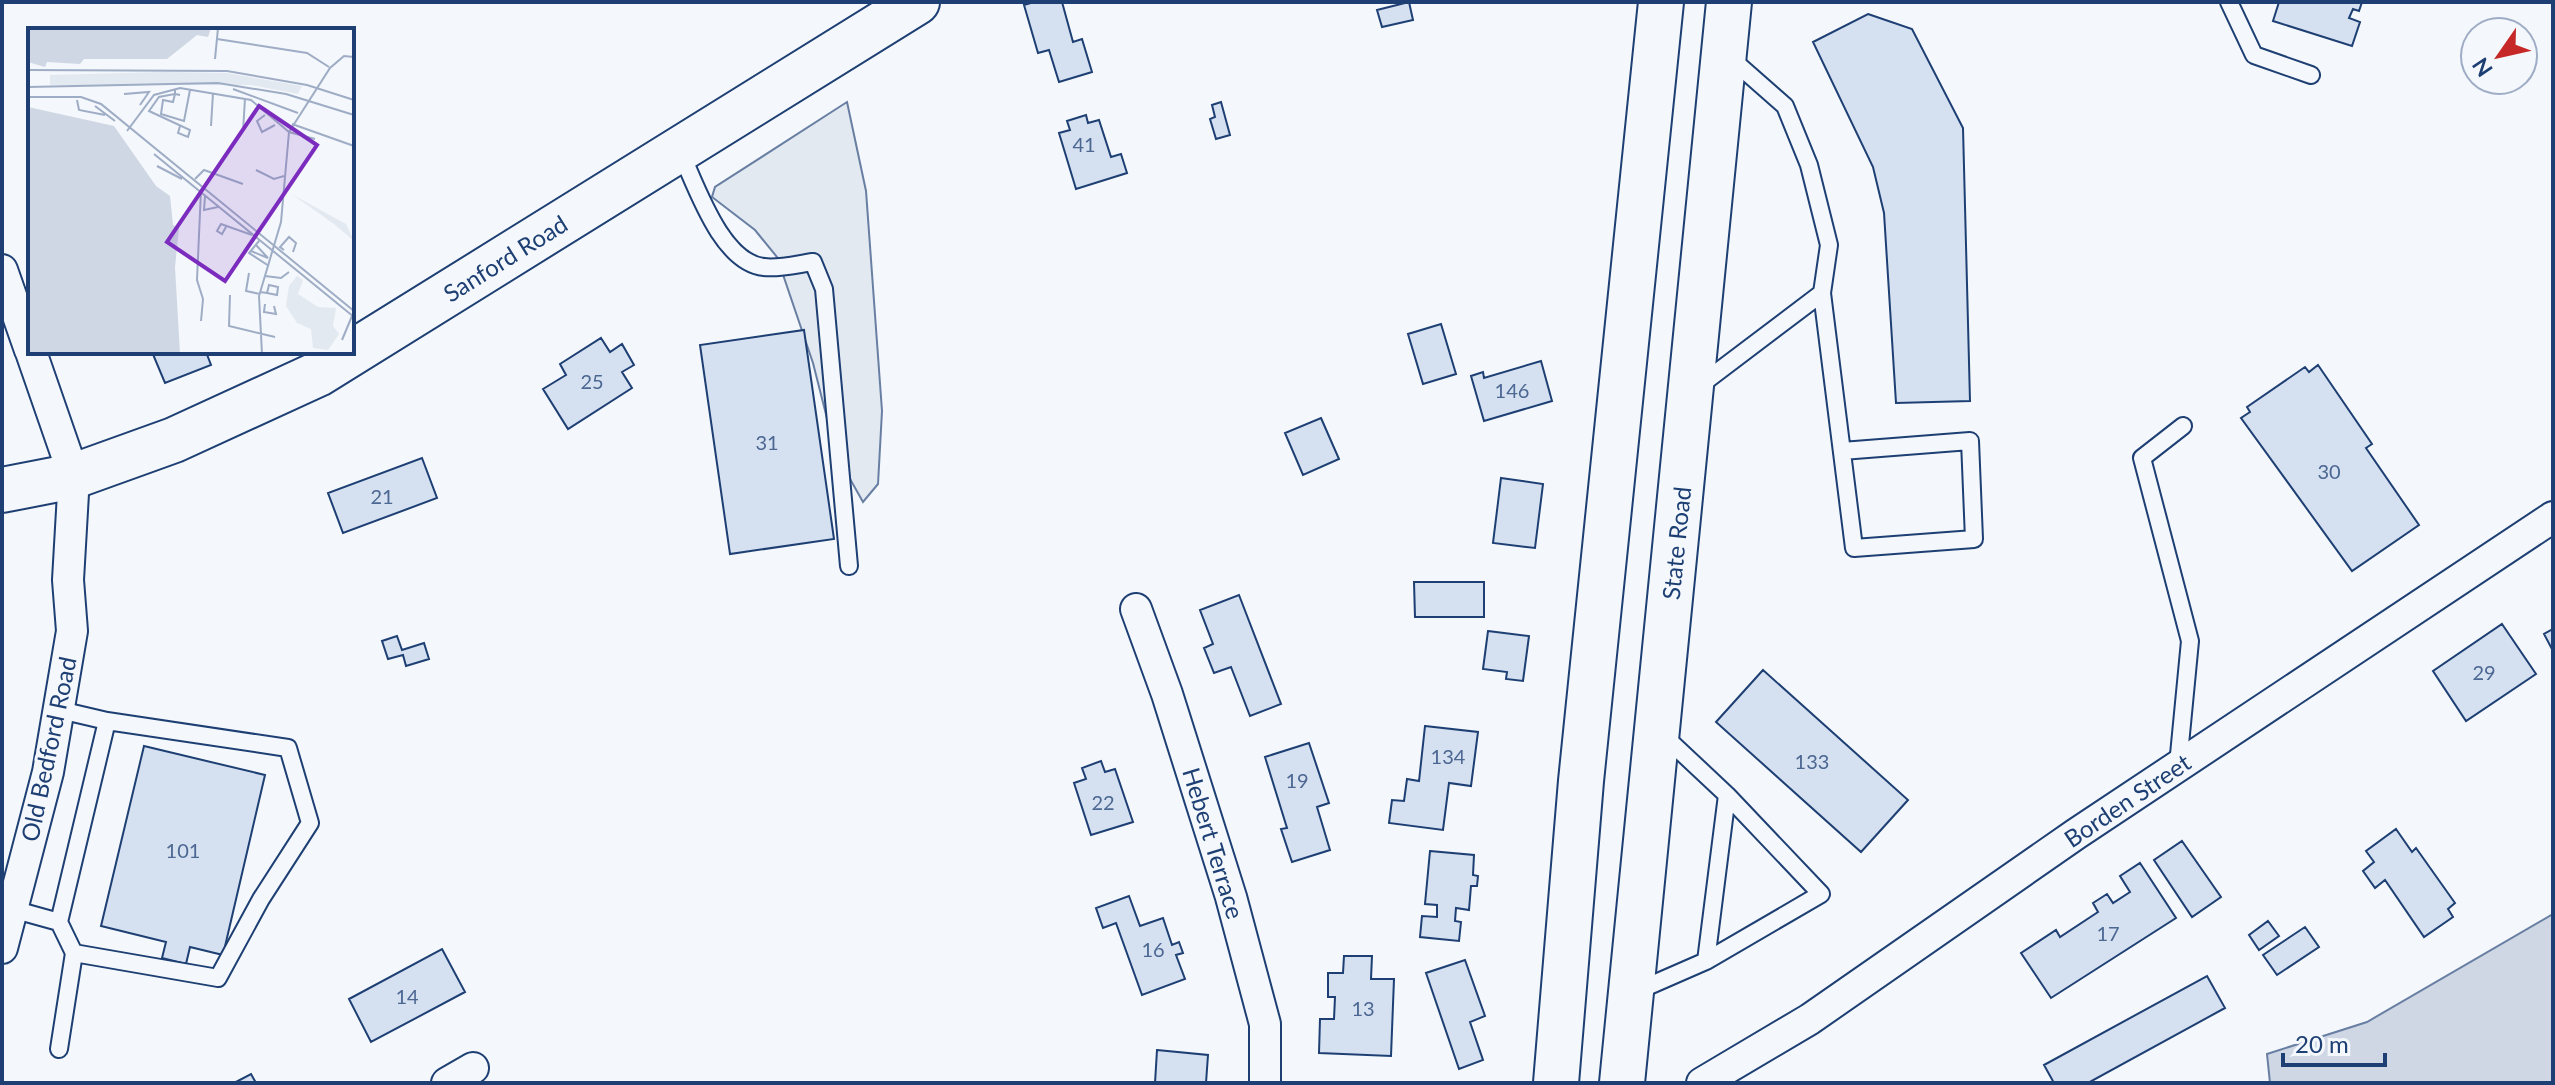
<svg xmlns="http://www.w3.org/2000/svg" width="2555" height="1085" font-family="Lato,sans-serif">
<rect width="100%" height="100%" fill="#f4f7fb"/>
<path fill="#e3e9f0" stroke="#687fa3" stroke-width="2" d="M847 102 866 191 882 411 878 484 863 502 836 454 813 363 777 257 755 230 712 197 715 187Z"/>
<path fill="#cfd7e4" stroke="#687fa3" stroke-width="2" d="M2553 914V1083H2270L2267 1054 2367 1022Z"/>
<path fill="#d5e0f0" stroke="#1d3f73" stroke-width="2" d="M1034 2H1062L1073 42 1082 39 1092 72 1059 82 1049 50 1038 53 1024 5Z
M1409 2 1413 20 1382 27 1377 10Z
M2279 2H2362L2359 11 2353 9 2349 18 2360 22 2352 46 2273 21Z
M1868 14 1912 29 1963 128 1970 401 1896 403 1884 213 1873 167 1813 42Z
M1221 102 1230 135 1216 139 1210 119 1215 117 1212 105Z
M1086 115 1088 123 1099 120 1111 157 1121 154 1127 173 1076 189 1059 133 1070 130 1067 121Z
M1441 324 1456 374 1423 384 1408 334Z
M804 330 834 539 730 554 700 345Z
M601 338 610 352 622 344 634 365 622 372 632 388 568 429 543 389 566 375 560 364Z
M152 352H206L211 365 165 383Z
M1541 361 1552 401 1484 421 1471 376 1483 372 1484 378Z
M2318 365 2372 444 2366 448 2419 525 2352 571 2241 418 2250 412 2247 407 2305 367 2309 372Z
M1321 418 1339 459 1303 475 1285 433Z
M422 458 437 498 343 533 328 493Z
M1501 478 1543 484 1535 548 1493 543Z
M1414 582H1484V617H1415Z
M1239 595 1281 704 1250 716 1231 667 1214 673 1204 648 1213 644 1200 610Z
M2502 624 2536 674 2466 721 2433 671Z
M2553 629V651L2544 634Z
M1488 631 1529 636 1523 681 1506 679 1507 672 1483 669Z
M397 636 402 650 424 643 429 659 406 666 403 655 388 659 382 641Z
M1763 670 1908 800 1861 852 1716 722Z
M1425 726 1478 732 1471 786 1449 783 1443 830 1389 823 1392 800 1404 801 1407 779 1419 781Z
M1309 743 1329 803 1317 807 1330 850 1292 862 1281 829 1287 828 1265 757Z
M144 746 265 775 223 955 190 947 186 964 162 958 166 942 101 926Z
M1101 761 1105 772 1115 769 1133 822 1091 835 1074 783 1086 779 1082 768Z
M2396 829 2412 852 2416 848 2455 903 2448 909 2453 917 2424 937 2385 880 2375 888 2363 871 2374 862 2366 851Z
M2182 841 2221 897 2192 917 2154 860Z
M1430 851 1474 855 1473 875 1478 876 1477 886H1471L1469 910 1456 908 1455 921 1461 922 1459 941 1420 937 1422 916 1437 917V905L1425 904Z
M2140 863 2176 918 2051 998 2021 953 2056 930 2060 937 2098 912 2093 903 2107 894 2113 903 2130 892 2120 876Z
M1129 896 1140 926 1163 918 1172 945 1179 942 1183 953 1176 955 1185 979 1142 995 1116 923 1103 928 1096 908Z
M2268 921 2279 936 2259 950 2249 935Z
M2305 927 2319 947 2277 975 2263 955Z
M442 949 465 992 371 1042 349 999Z
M1344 956H1372L1371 979H1394L1391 1056 1319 1053 1320 1019H1334L1335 997H1328V973H1343Z
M1465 960 1485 1016 1470 1022 1483 1060 1459 1069 1426 973Z
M2207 976 2225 1008 2088 1083H2054L2044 1065Z
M1157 1050 1208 1055 1206 1083H1155Z
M251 1074 256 1083H234Z"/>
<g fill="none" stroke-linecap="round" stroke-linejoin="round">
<g stroke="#1d3f73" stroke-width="20">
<path id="lane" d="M2229 2 2254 55 2311 75
M1727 55 1785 106 1809 165 1829 245 1822 293 1854 548 1974 539 1970 441 1842 451
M680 151C696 185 721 263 764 267 779 269 798 264 813 262L824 289 849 566
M1699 386 1822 293
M2178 765 2190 641 2142 458 2183 426
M12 909 59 922 107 721 60 710
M59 922 74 953 218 978 261 899 310 823 288 748 107 721
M1706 961 1727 795
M1635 992 1706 961 1821 894 1727 795 1662 734
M59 1049 74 953"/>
</g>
<g stroke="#1d3f73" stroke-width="34">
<path id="street" d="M2 270 30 350
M1136 609 1167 694 1231 897 1265 1024V1083
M2 948 48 772 72 631 68 580 74 476 31 352
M447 1083 473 1068
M1702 1083 1810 1019 2076 834 2553 517"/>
</g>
<g stroke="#1d3f73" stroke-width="48">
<path id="secondary" d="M2 490 74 476 174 440 318 374 917 2"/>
</g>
<g stroke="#1d3f73" stroke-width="48">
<path id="primary" d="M1556 1083 1581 781 1661 2
M1622 1083 1729 2"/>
</g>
<use href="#lane" stroke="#f4f7fb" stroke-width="16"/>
<use href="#street" stroke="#f4f7fb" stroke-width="30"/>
<use href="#secondary" stroke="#f4f7fb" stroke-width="44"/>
<use href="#primary" stroke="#f4f7fb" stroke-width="44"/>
</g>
<g text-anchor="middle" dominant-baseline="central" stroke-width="6" stroke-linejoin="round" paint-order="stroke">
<g font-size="20" fill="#4b6792">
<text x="1084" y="144">41</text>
<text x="592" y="381">25</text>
<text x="1512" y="390">146</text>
<text x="767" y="442">31</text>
<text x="2329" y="471">30</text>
<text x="382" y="496">21</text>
<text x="2484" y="672">29</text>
<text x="1448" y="756">134</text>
<text x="1812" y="761">133</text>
<text x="1297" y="780">19</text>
<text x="1103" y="802">22</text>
<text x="183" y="850">101</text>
<text x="2108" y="933">17</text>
<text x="1153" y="949">16</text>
<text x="407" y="996">14</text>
<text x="1363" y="1008">13</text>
</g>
<g font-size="24" fill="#1d3f73" stroke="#f4f7fb">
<text transform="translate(505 258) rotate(-32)">Sanford Road</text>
<text transform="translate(1676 543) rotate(-84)">State Road</text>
<text transform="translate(48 749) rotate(-78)">Old Bedford Road</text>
<text transform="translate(2127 800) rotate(-34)">Borden Street</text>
<text transform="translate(1214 843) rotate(73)">Hebert Terrace</text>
</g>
</g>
<g transform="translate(28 28)">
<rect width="326" height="326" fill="#f4f7fb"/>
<path d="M135 44 199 45 274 58 270 66 223 57H22V47ZM265 167 318 196 326 213 306 196ZM269 248 275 252 270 266 290 279 308 280 305 298 311 306 300 322 285 320 283 301 269 295 258 278 261 258Z" fill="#e3e9f0"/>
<path d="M0 0 163 2 183 0 180 9 169 7 139 31H56L52 36 19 34 17 39 0 34ZM0 79 86 98 128 158 142 168 145 197 151 200 147 239 152 326H0Z" fill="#cfd7e4"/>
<path fill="none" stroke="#9eadc5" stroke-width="2" d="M189 11 279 25 301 39M187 31 190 0M0 42 199 43 279 57 326 72M0 59 190 55 258 66 326 87M147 61V66L131 69 121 83 162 102 160 109 150 105 152 98M205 61 270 85M96 66 121 64 112 77M152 67 147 66 145 74 135 72 133 86 156 93 162 62M0 69H53L73 76 326 283M49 72 51 82 77 87M67 78 87 93M237 87 229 93 234 104 247 97M264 96 326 118M183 98 185 65M99 103 126 67 152 60 223 72 261 104 287 111M215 104 217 70M126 126 326 289M129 138 154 151M228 142 246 151 256 148M167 151 176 142 215 156M173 162 169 252 175 271 173 293M177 168 176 182 190 179M198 199 194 206 189 203 193 196 224 207M231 213 221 225 241 238M256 222 252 219 261 209 268 215 265 224M223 223 240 230 228 217M221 245 218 263 232 266M237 248 253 250 261 244M232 264 239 265 249 267 250 259 241 257 239 265M202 267 201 298 247 309M237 276 236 284 248 286 246 278M314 312 324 288M234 326 231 268 253 194 261 104 302 40 316 28 326 29"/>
<path fill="#7b2cbf" fill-opacity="0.15" stroke="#7b2cbf" stroke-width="4" d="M231 78 289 117 197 253 139 214Z"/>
<rect width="326" height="326" fill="none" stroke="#1d3f73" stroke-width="4"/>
</g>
<rect width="2555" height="1085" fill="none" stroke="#1d3f73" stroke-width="8"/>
<g transform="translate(2499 56) rotate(236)"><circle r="38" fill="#f4f7fb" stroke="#9eadc5" stroke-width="2"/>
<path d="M0-6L14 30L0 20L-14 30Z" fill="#c62828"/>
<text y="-12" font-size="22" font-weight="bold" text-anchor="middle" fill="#1d3f73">N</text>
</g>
<path d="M2283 1053v12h102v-12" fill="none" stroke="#1d3f73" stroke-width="4"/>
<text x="2295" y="1053" font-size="24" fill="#1d3f73" stroke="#f4f7fb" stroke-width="6" paint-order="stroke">20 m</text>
</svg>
